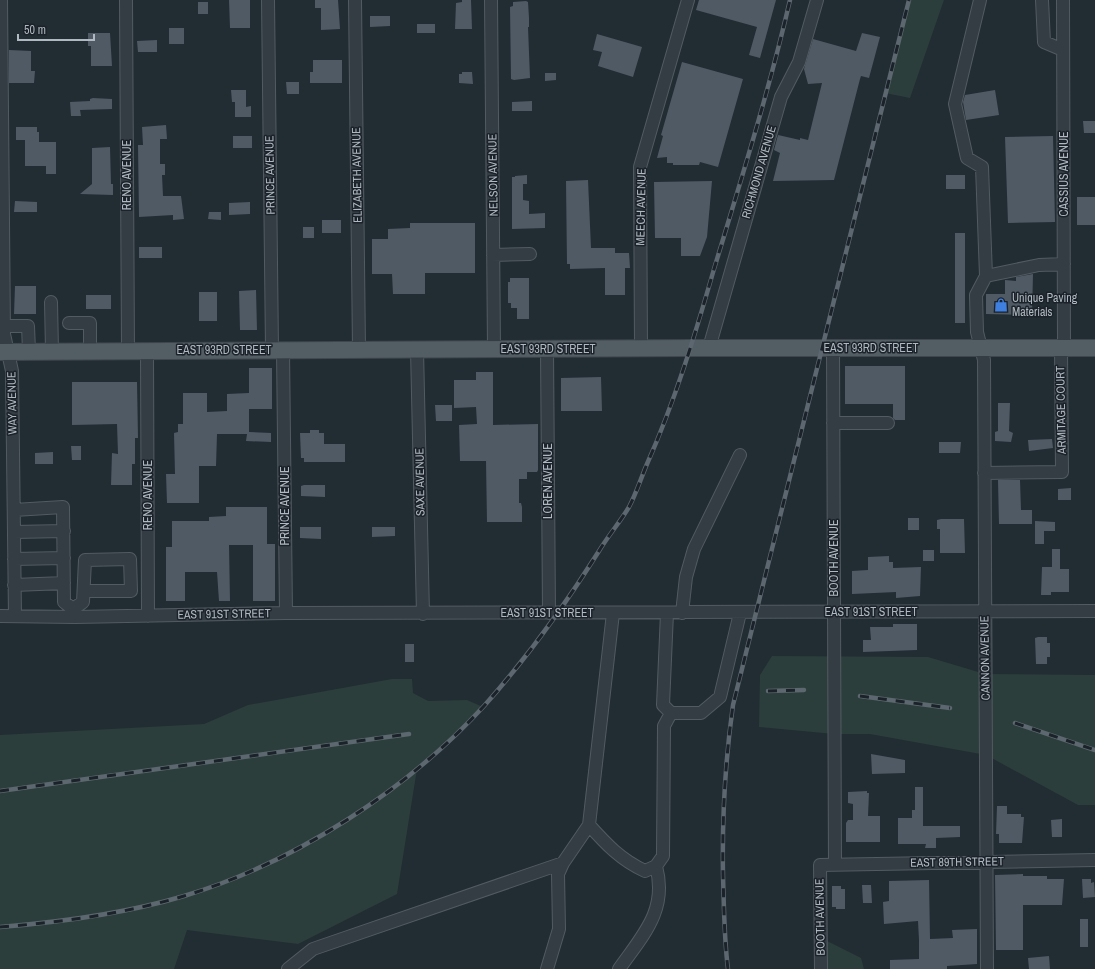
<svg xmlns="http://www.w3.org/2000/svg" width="1095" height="969" font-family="'Archivo Narrow',sans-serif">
<rect width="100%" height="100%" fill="#222c33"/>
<path fill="#2b3e3b" d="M909 0H944L910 98 885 93Z
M772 656 928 657 985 674 1095 675V805H1078L986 755 870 734H834L759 727 760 675Z
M392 679H412L413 693 428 701 467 700 483 707 417 769 397 894 298 944 187 930 174 969H0V735L204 724 248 705Z
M821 938 861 958 864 969H821Z"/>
<path fill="#505a64" d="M229 0H250V28H230Z
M315 0H338L340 29 321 30V8H315Z
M462 0H471L472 29H455L456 3 462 2Z
M699 0H776L760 58 749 55 757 27 696 10Z
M526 1 528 2 529 18V27H528L530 78 514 80 511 79 510 7 513 6V2Z
M198 2H208V14H198Z
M370 16H390V26L370 27Z
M417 24H435V33H417Z
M169 28H184V44H169Z
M88 33H110L112 66H91V46H88Z
M862 33 880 37 869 78 861 76 860 79 834 180 773 181 780 153 774 150 778 135 800 140V138L808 140 822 83 808 84 804 69 813 39 856 51Z
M597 34 642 47 633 77 598 66 602 52 593 50Z
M157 40V52H138L137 41Z
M9 50 31 51V71H35L34 83H9Z
M313 60H342V83H310V72H313Z
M682 62 743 79 718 167 700 162 699 165H673V163H667V157L657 158 663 136 661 135Z
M462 72H472L473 84 459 83V74H462Z
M545 73H556V80L545 81Z
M286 82H299V94H287Z
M231 90H246V107L251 106V117H235V102H232Z
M995 90 999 115 966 120 963 102 965 95Z
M93 98 112 99V109L80 110 81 116H71L70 102 90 101V99Z
M532 101V111H512V102Z
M1083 121H1095V133H1084Z
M166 125 167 139H160V164H165V175H162L163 196H181L184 219 173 220V215L139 217 138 145H143L142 127Z
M16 127H37V132H39V142H56V174H46V166H25V140H16Z
M233 136H252V148H233Z
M1053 136 1055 222 1008 223 1005 137Z
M110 147 111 184H113V195L80 194 92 184V148Z
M527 175V184H523V200L529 201V214L545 213V228L512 229V177H515V176Z
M946 175H965V189H946Z
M588 180 591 248H615V253H629L630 268H625V295H605V268L570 269V264H567L566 181Z
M712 181 707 237 700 256H681V238H655L654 182Z
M1077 197H1095V225H1077Z
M15 201 37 202V212H14Z
M250 202V214L229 215V203Z
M209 212H221V220L208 219Z
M322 220H341V233H322Z
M410 223H475V273H425V294H393L392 274H372V239H388V229L410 228Z
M303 227H314V238H303Z
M955 233H965V323H955Z
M139 247H162V258H139Z
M1033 274 1032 315 986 314V294H1005V280L1016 281V277Z
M510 278H529V319H517V308H511V303H508V282H510Z
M15 286H36V314H14Z
M256 290 257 330H240L239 291Z
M199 292H217V321H199Z
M86 295H111V309H86Z
M845 366H905V420H895L893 418V404H845Z
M249 368H272V409H249V432L271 433V442L246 441 247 434H217L216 466H199V503H167L166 474H175L174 433 178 432V424H183V393H207V412L227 411V394L249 393Z
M476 372H493V425L538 424V470L537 472H527V479H519V503H521L522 507V522H487L486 461H460L459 425 477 424 476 407 454 408V380H476Z
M601 377 602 411H561V378Z
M72 382H137L138 438H135V464H132V485H111L112 453 118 454 117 424 72 425Z
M998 403H1010L1009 431 1013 433 1011 442 995 441V432L998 431Z
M435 405H452V421H436Z
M310 430H319V433H324V444H345V462H304V458H301L300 433H310Z
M1052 439 1053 448 1029 451 1028 440Z
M939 442H961L960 453H939Z
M71 446H81V460H72Z
M53 452V464H35V453Z
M998 480H1020L1021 510H1032V524H999Z
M304 485H325V497L301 496V486Z
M1071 488V500H1058V489Z
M226 507H267V544H275V601H253V545H229L230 601H219L217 572H185V601H166V547H172V521H209V517L226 516Z
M908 518H919V530H908Z
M941 519H964L965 553H940V529H937V520Z
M1035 521 1055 522V531H1044V544H1035Z
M300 527H321V539L300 538Z
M372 527H395V536L372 537Z
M1052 549H1060V569H1069V592H1051V595H1041L1042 567H1052Z
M923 550H934V561H923Z
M889 556V562H893V568L921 567 920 596 896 598V592L852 594V571L868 570V557Z
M893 624H917V650L863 652V640H871L870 627H893Z
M1038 637H1047V643H1050V657H1047V664H1036L1035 638Z
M405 644H414V662H405Z
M871 754 905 760V773L872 774Z
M915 787H923V826H960V837L936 838V848H925L926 844H898V818H912V810H915Z
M867 791V793H869L868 816H880V842H846V823L848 820H853V804L848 803V792Z
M997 806H1007V814H1021V817H1024L1022 843H999V834H996Z
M1062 819V837H1052L1051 820Z
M1023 874V876H1047V879H1064L1062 905H1023V950H996L995 875Z
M1082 879H1091V883L1094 882 1095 897 1083 898Z
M929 880 930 939 953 938 952 930 977 929V964L947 966V969H890V960L919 959V940L918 921 884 924 883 902 889 901V881Z
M862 885H871L872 903H863Z
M832 886H841V889H845V909H836V907H832Z
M1080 919H1088V947H1080Z
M1049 956 1050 969H1029L1028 958Z"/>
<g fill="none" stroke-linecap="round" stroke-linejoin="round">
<g stroke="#535b62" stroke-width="14">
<path id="minor" d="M1 0 4 334 12 371 15 616
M126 0 128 351
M268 0 272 350
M355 0 359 350
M491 0 494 349
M980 0 955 104 967 158 982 167 986 276 1039 265 1064 264
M1042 0 1044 42 1063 50
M1063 0 1064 348
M493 255 530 254
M986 276 976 295 977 332 984 360 987 969
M51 302 52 351
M69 323H90V351
M4 326H28L29 351
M641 348 640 167 688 0
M709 348 781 97 799 62 817 0
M833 348 835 865
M547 349 549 613
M283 350 286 613
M417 350 423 614
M147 351 148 616
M833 423H888
M984 473 1062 472 1061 348
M14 510 63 507 64 602 73 609 75 616
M14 532 64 531
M14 559 64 558
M14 585 64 583
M73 609 83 602 85 560 130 559 131 591H84
M613 613 589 825C606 844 621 860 645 871L656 866 663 856 664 726 671 713
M667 613 663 705 671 713H701L720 697 740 613
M682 613 686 577 694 549 740 455
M0 616 75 617 286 613 1095 611
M288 969 313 949 563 863
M547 969 559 929 558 874 563 863 589 825
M619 969C643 935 668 910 656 866
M821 969 820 865 1095 860"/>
</g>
<g stroke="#3f464e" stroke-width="18">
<path id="major" d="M0 352 691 348H1095"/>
</g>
<use href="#minor" stroke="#353d44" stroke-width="12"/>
<use href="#major" stroke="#535d64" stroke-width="16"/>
<g stroke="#5d6770" stroke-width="4.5">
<path id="rail" d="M768 691 804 690
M860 696 950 708
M1015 723 1095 750
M0 791 409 734
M0 927C62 922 124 914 184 896 294 863 406 791 484 706 527 658 565 605 599 551 608 536 620 522 629 507 636 494 641 478 647 464 675 401 695 335 714 269 741 180 769 91 790 0
M728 969C724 938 724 907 723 875 722 818 725 762 733 705L909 0"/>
</g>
<use href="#rail" stroke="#1b2229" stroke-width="3" stroke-dasharray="9" stroke-linecap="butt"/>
</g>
<defs>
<g id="shop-bare" transform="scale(1.08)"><path d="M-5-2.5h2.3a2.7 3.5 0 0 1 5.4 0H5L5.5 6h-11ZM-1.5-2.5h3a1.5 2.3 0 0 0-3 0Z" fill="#3f7fe0" stroke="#1b2229" stroke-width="2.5" paint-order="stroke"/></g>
</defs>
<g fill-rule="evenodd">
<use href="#shop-bare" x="1001" y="305"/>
</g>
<g text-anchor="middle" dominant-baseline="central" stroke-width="3" stroke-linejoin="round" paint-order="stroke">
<g font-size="12" fill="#b0b8c1" stroke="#1b2229">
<text transform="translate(759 172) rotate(-74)">RICHMOND AVENUE</text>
<text transform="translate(1064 174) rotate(-90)">CASSIUS AVENUE</text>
<text transform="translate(127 175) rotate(-90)">RENO AVENUE</text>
<text transform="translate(270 175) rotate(-91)">PRINCE AVENUE</text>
<text transform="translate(357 175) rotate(-91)">ELIZABETH AVENUE</text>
<text transform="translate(493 175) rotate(-91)">NELSON AVENUE</text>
<text transform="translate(641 207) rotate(-89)">MEECH AVENUE</text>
<text x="871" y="348">EAST 93RD STREET</text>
<text x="548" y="349">EAST 93RD STREET</text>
<text x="224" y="350">EAST 93RD STREET</text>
<text transform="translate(12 403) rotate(-91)">WAY AVENUE</text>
<text transform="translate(1061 410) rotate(-91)">ARMITAGE COURT</text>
<text transform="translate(548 481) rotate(-90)">LOREN AVENUE</text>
<text transform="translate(420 482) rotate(-91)">SAXE AVENUE</text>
<text transform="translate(148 495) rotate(-90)">RENO AVENUE</text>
<text transform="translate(285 506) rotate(-90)">PRINCE AVENUE</text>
<text transform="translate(834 558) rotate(-90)">BOOTH AVENUE</text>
<text x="871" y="612">EAST 91ST STREET</text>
<text x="547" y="613">EAST 91ST STREET</text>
<text transform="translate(224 614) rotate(-1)">EAST 91ST STREET</text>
<text transform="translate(985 658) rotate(-91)">CANNON AVENUE</text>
<text transform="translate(957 862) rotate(-1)">EAST 89TH STREET</text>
<text transform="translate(820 917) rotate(-91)">BOOTH AVENUE</text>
</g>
<g font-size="12" fill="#b0b8c1" stroke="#1b2229" text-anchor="start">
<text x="1012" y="298">Unique Paving<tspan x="1012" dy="14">Materials</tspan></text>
</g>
</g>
<path d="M18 34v6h76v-6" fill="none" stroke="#b0b8c1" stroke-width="2"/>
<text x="24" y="34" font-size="12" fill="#b0b8c1" stroke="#1b2229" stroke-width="3" paint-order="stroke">50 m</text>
</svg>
